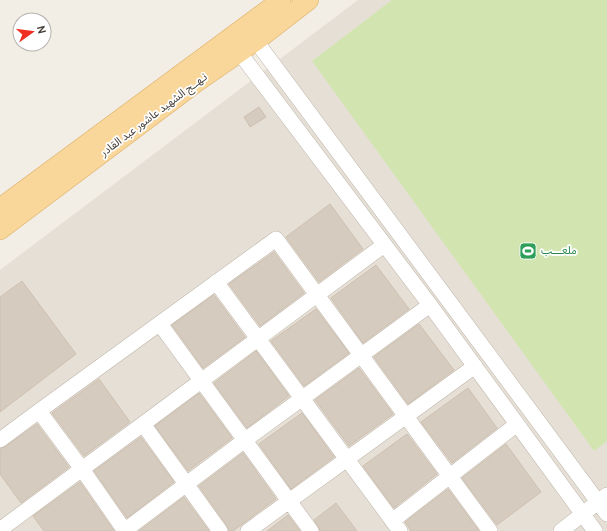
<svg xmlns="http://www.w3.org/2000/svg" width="607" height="531" font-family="Overpass,'Noto Sans Arabic',sans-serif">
<rect width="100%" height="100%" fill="#f2eee6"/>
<path fill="#e6dfd5" d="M358 0H607V531H0V270Z"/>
<path fill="#d2e5b1" d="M392 0H607V441L594 451 312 61Z"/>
<path fill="#d6cbbf" stroke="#cec0b0" d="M259 107 266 117 250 127 244 117Z
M330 204 363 249 319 282 286 237Z
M274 252 304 293 260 326 229 284Z
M376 265 409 309 363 343 331 298Z
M22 281 76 354 0 412V297Z
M214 295 245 337 203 368 172 325Z
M316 309 349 353 304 386 271 341Z
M419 324 454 370 408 404 374 357Z
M256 351 289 396 247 428 214 383Z
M359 368 393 414 349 446 315 400Z
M99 379 130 422 84 456 52 413Z
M468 388 497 428 452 463 421 422Z
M199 393 232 438 188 471 155 426Z
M302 413 334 457 291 489 259 444Z
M37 424 69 467 21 503 0 474V449L5 447Z
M407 434 437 474 394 508 363 466Z
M141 437 174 482 127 518 94 471Z
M506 444 541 492 497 525 462 478Z
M243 453 276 499 233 531H229L227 526 199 486Z
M80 482 114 531H44L33 516Z
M448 489 479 531H411L405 522Z
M184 497 209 531H139Z
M336 503 357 531H320L318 526 314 520Z
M288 515 300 531H267Z"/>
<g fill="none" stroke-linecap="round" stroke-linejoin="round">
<g stroke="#bdb5aa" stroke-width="16">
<path id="minor" d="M250 33 607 514
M233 44 430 305 595 531
M216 282 400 531
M160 324 311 531
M39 411 276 239 490 531
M143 424 384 245
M0 440 39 411 82 469 143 424 220 531
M392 521 517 424
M5 526 82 469 125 531
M124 531 245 440 430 305
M248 531 475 366
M561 531 607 495"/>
</g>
<g stroke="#ddb16a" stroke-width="20">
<path id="major" d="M0 208 281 0
M0 230 197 82 256 41 309 0"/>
</g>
<use href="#minor" stroke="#fff" stroke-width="15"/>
<use href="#major" stroke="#f9d699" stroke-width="19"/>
</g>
<defs>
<g id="stadium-square" transform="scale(0.9)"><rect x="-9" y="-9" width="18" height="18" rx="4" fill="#2e9e5b" stroke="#fff"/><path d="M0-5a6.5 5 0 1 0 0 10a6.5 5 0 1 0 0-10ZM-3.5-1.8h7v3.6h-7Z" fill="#fff"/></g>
</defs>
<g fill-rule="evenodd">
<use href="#stadium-square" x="528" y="251"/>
</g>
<g text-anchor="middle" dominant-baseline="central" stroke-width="3.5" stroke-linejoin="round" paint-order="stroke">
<g font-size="11" fill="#453e36" stroke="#fff">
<text transform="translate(154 115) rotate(-37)">نـهــج الشهيد عاشور عبد القادر</text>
</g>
<g font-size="11" fill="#27864d" stroke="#fff" text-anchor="start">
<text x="541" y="251">ملعـــب</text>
</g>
</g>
<g transform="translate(32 32) rotate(76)"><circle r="19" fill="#ffffff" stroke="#b5b2af"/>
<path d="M0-3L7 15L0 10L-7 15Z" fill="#ee2f21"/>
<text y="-6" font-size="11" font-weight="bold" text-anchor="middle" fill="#453e36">N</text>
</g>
</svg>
